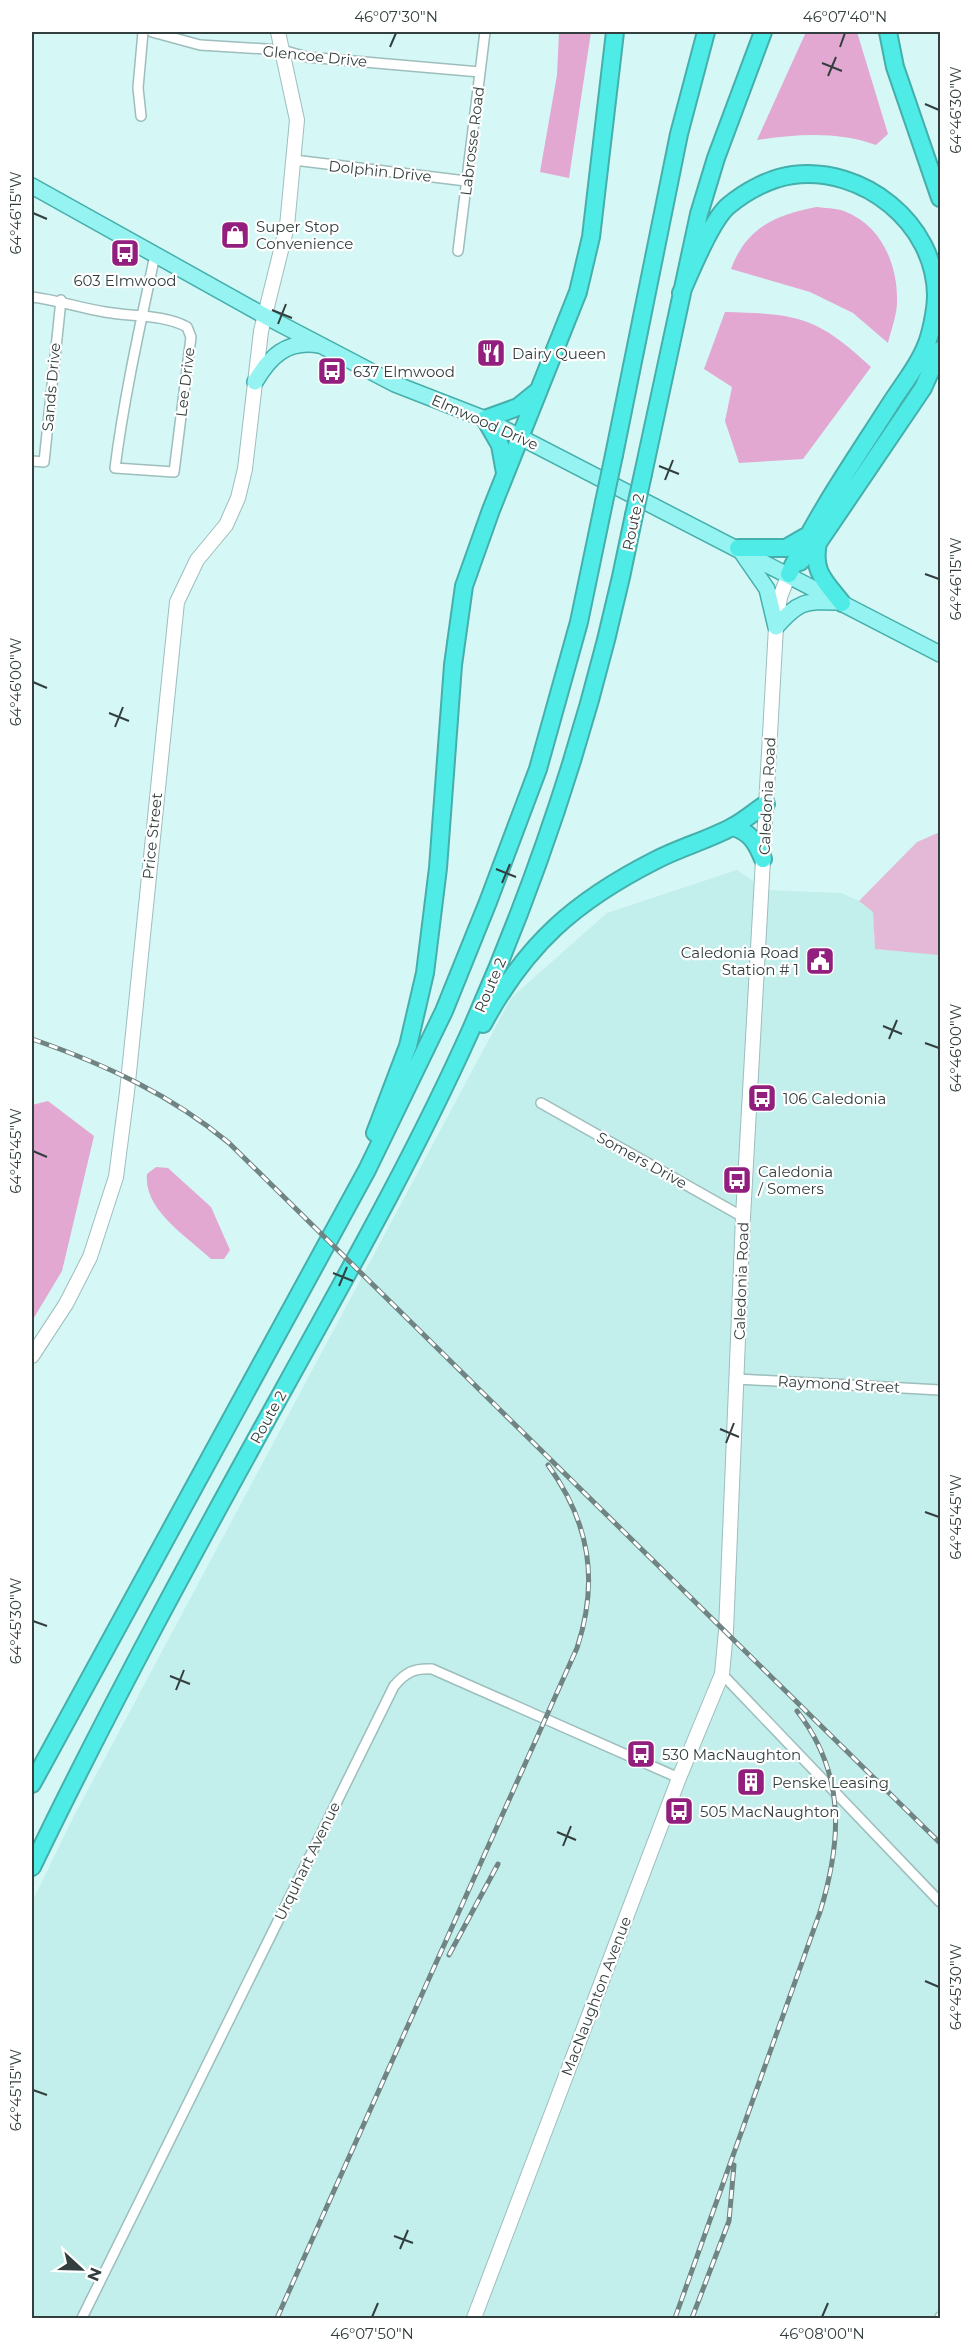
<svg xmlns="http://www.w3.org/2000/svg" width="972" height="2350" font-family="Montserrat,sans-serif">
<rect width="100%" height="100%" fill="#d5f7f5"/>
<path fill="#c2eeeb" d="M737 870 766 890 841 893 859 901 873 912 875 949 939 954 940 2318H32V1902L73 1818 511 998 607 913Z"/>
<path fill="#e4b9d8" d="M940 832V1007L939 955 875 949 873 912 859 901 917 842Z"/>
<path fill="#e2a8d2" d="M559 32H591L569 178 540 172 557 75Z
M806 32H857L888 134 876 145C837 131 798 134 757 140Z
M816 207C825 208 835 208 844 211 881 225 898 264 897 302 897 315 891 330 888 343L853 313 810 292 731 269C746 228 775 215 816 207Z
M725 312C798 314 816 316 871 367L803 459 739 463 725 421 732 387 704 369Z
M48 1101 94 1136 62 1271 32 1321V1105Z
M156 1167 168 1168 211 1207 230 1250 224 1259H211C188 1237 143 1210 147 1174Z"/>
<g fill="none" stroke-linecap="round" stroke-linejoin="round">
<g stroke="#9dbebc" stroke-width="12">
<path id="street" d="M152 32 200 45 282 50 307 57 480 72
M141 116 138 88 143 32
M294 160 466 181
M458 251 485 32
M32 297C57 300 80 308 105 312 132 317 163 314 187 327L191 337 174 472 115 468C124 397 140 326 155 255
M32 461 44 462 61 300
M541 1103 743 1217
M738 1379 940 1390
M722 1674 940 1902
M82 2318 394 1686C406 1672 414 1668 432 1669L679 1778
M940 2318V2317"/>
</g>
<g stroke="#9dbebc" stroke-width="16">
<path id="secondary" d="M32 1356 66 1304 90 1257 116 1177 127 1092 177 602 197 560 226 525 238 498 245 469 261 331 287 226 297 120 278 32
M474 2318 679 1778 722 1674 726 1631 743 1217 776 627 780 597 789 574"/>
</g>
<g stroke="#45afac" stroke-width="18">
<path id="primary" d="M32 186 265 316 395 384 485 419 940 654
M255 382C270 356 287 340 319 345
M740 550 767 589 776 627
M776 627C799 601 804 601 838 602"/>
</g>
<g stroke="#45afac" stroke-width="20">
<path id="highway" d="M888 32 895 67 940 198
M681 293C691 271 711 221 728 206 746 191 770 178 793 175 863 166 935 223 936 295 936 309 931 335 925 348 917 368 900 388 889 406 854 461 816 515 789 574
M614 455 679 134 706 32
M505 473 500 445 485 419 518 407 539 390
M643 474 699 214 716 158 763 32
M818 543C812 572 825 581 842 603
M738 548H786L805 537
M800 562 818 543 923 388 940 350
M733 827C750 832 756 842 763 859
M483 1024C526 944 575 901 656 860 681 847 708 840 732 827 744 821 755 811 766 804
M375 1133 408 1046 425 973 438 868 453 665 464 586 491 510 578 292 591 237 615 32
M32 1784 367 1170 444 1011 488 902 538 769 579 622 604 502
M32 1867C111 1703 198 1544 286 1385 350 1269 415 1154 469 1034 543 868 599 694 634 515"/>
</g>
<use href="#street" stroke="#fff" stroke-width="9"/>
<use href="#secondary" stroke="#fff" stroke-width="14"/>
<use href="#primary" stroke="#95f4f1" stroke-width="15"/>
<use href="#highway" stroke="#4fece7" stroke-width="16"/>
<g stroke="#6f8483" stroke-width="5">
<path id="rail" d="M32 1039C104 1064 170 1094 229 1143L940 1843
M449 1955 498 1864
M277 2318 577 1648C599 1581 590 1523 548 1465
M675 2318 820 1912C842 1840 846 1774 797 1711
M692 2318 729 2221 734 2165"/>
</g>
<use href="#rail" stroke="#fff" stroke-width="3" stroke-dasharray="9" stroke-linecap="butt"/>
<g stroke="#45afac" stroke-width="20" stroke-linecap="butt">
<path id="highway-bridge" d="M604 502 614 455
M634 515 643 474"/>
</g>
<use href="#highway-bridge" stroke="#4fece7" stroke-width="16"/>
</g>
<path fill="none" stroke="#323f3e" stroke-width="2" d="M390 47 396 33M840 47 845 33M822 63 842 71M828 76 836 57M925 104 939 110M33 213 47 219M272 310 292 318M278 324 286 304M659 466 679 474M665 480 673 460M925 574 939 579M33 682 47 688M109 713 129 721M115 727 123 707M496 869 516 877M502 883 510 864M883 1026 902 1034M889 1039 897 1020M925 1043 939 1048M33 1151 47 1157M333 1273 353 1281M339 1286 347 1267M720 1429 739 1437M726 1443 734 1423M925 1512 939 1517M33 1621 47 1626M170 1676 190 1684M176 1690 184 1670M557 1832 576 1840M563 1846 571 1826M925 1981 939 1987M33 2090 47 2095M394 2236 413 2243M400 2249 408 2230M372 2317 378 2303M822 2317 828 2303"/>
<defs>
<g id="shop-square" transform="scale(1.5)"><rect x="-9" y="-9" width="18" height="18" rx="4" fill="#921e7d" stroke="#fff"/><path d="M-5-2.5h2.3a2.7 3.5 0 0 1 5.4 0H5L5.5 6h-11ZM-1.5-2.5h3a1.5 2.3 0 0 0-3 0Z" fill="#fff"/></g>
<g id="bus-square" transform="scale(1.5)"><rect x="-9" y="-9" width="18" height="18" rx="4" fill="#921e7d" stroke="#fff"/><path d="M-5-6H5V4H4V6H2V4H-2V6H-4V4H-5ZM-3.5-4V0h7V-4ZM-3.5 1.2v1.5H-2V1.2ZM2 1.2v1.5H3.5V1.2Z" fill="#fff"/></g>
<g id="restaurant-square" transform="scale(1.5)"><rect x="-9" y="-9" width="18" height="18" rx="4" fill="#921e7d" stroke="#fff"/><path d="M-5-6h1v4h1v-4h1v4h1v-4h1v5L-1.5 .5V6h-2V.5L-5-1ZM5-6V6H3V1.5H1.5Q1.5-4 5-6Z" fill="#fff"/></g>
<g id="civic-square" transform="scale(1.5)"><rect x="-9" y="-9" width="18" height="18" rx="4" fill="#921e7d" stroke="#fff"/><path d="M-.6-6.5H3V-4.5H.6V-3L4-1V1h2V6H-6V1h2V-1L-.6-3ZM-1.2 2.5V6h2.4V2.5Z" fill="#fff"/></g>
<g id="building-square" transform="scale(1.5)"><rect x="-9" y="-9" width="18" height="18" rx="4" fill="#921e7d" stroke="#fff"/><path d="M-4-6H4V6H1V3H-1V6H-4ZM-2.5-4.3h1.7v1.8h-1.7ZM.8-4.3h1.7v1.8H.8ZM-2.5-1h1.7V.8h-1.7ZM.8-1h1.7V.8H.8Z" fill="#fff"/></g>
</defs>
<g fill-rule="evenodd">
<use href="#shop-square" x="235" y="235"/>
<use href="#bus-square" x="125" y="253"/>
<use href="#restaurant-square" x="491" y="353"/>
<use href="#bus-square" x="332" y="371"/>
<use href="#civic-square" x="820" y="961"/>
<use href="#bus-square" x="762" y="1098"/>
<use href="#bus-square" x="737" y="1180"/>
<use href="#bus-square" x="641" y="1754"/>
<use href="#building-square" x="751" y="1782"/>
<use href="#bus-square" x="679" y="1811"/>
</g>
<g text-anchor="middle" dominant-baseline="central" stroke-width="4.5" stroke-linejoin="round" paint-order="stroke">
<g font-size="15" fill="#323f3e" stroke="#fff">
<text transform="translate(315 56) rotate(6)">Glencoe Drive</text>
<text transform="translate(472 141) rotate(-83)">Labrosse Road</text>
<text transform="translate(380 171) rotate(6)">Dolphin Drive</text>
<text transform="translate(185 382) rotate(-83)">Lee Drive</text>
<text transform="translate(51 387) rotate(-85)">Sands Drive</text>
<text transform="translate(485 422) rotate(24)">Elmwood Drive</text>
<text transform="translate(633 522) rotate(-78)">Route 2</text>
<text transform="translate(767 796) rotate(-87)">Caledonia Road</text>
<text transform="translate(152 836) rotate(-84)">Price Street</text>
<text transform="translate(490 985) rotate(-67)">Route 2</text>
<text transform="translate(642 1160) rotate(29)">Somers Drive</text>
<text transform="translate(741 1281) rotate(-88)">Caledonia Road</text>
<text transform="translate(839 1384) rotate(3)">Raymond Street</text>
<text transform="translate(268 1417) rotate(-61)">Route 2</text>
<text transform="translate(307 1861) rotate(-64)">Urquhart Avenue</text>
<text transform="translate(596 1996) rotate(-69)">MacNaughton Avenue</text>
</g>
<g font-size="15" fill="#323f3e" stroke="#fff" text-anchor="start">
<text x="256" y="226">Super Stop<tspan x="256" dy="17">Convenience</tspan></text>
<text x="125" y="280" text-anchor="middle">603 Elmwood</text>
<text x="512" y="353">Dairy Queen</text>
<text x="353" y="371">637 Elmwood</text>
<text x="799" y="952" text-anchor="end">Caledonia Road<tspan x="799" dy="17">Station # 1</tspan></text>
<text x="783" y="1098">106 Caledonia</text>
<text x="758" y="1171">Caledonia<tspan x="758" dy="17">/ Somers</tspan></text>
<text x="662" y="1754">530 MacNaughton</text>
<text x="772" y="1782">Penske Leasing</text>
<text x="700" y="1811">505 MacNaughton</text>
</g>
</g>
<rect width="972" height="2350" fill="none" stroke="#ffffff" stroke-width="66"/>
<g transform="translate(81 2269) rotate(112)" stroke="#ffffff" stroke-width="4.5" paint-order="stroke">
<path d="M0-4.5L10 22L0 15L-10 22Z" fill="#323f3e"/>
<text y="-9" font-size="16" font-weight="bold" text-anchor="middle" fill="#323f3e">N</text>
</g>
<rect x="33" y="33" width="906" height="2284" fill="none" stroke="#323f3e" stroke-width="2"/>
<g font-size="15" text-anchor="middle" fill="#323f3e">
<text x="396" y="22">46°07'30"N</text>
<text x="845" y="22">46°07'40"N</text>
<text transform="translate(956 110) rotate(-90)" y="5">64°46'30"W</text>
<text transform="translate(16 213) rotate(-90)" y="5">64°46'15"W</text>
<text transform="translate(956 579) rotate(-90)" y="5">64°46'15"W</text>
<text transform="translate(16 682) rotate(-90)" y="5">64°46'00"W</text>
<text transform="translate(956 1048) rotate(-90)" y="5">64°46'00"W</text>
<text transform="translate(16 1151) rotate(-90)" y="5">64°45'45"W</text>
<text transform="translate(956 1517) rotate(-90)" y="5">64°45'45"W</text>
<text transform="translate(16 1621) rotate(-90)" y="5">64°45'30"W</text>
<text transform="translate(956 1987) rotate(-90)" y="5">64°45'30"W</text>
<text transform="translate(16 2090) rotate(-90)" y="5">64°45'15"W</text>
<text x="372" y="2339">46°07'50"N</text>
<text x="822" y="2339">46°08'00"N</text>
</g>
</svg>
